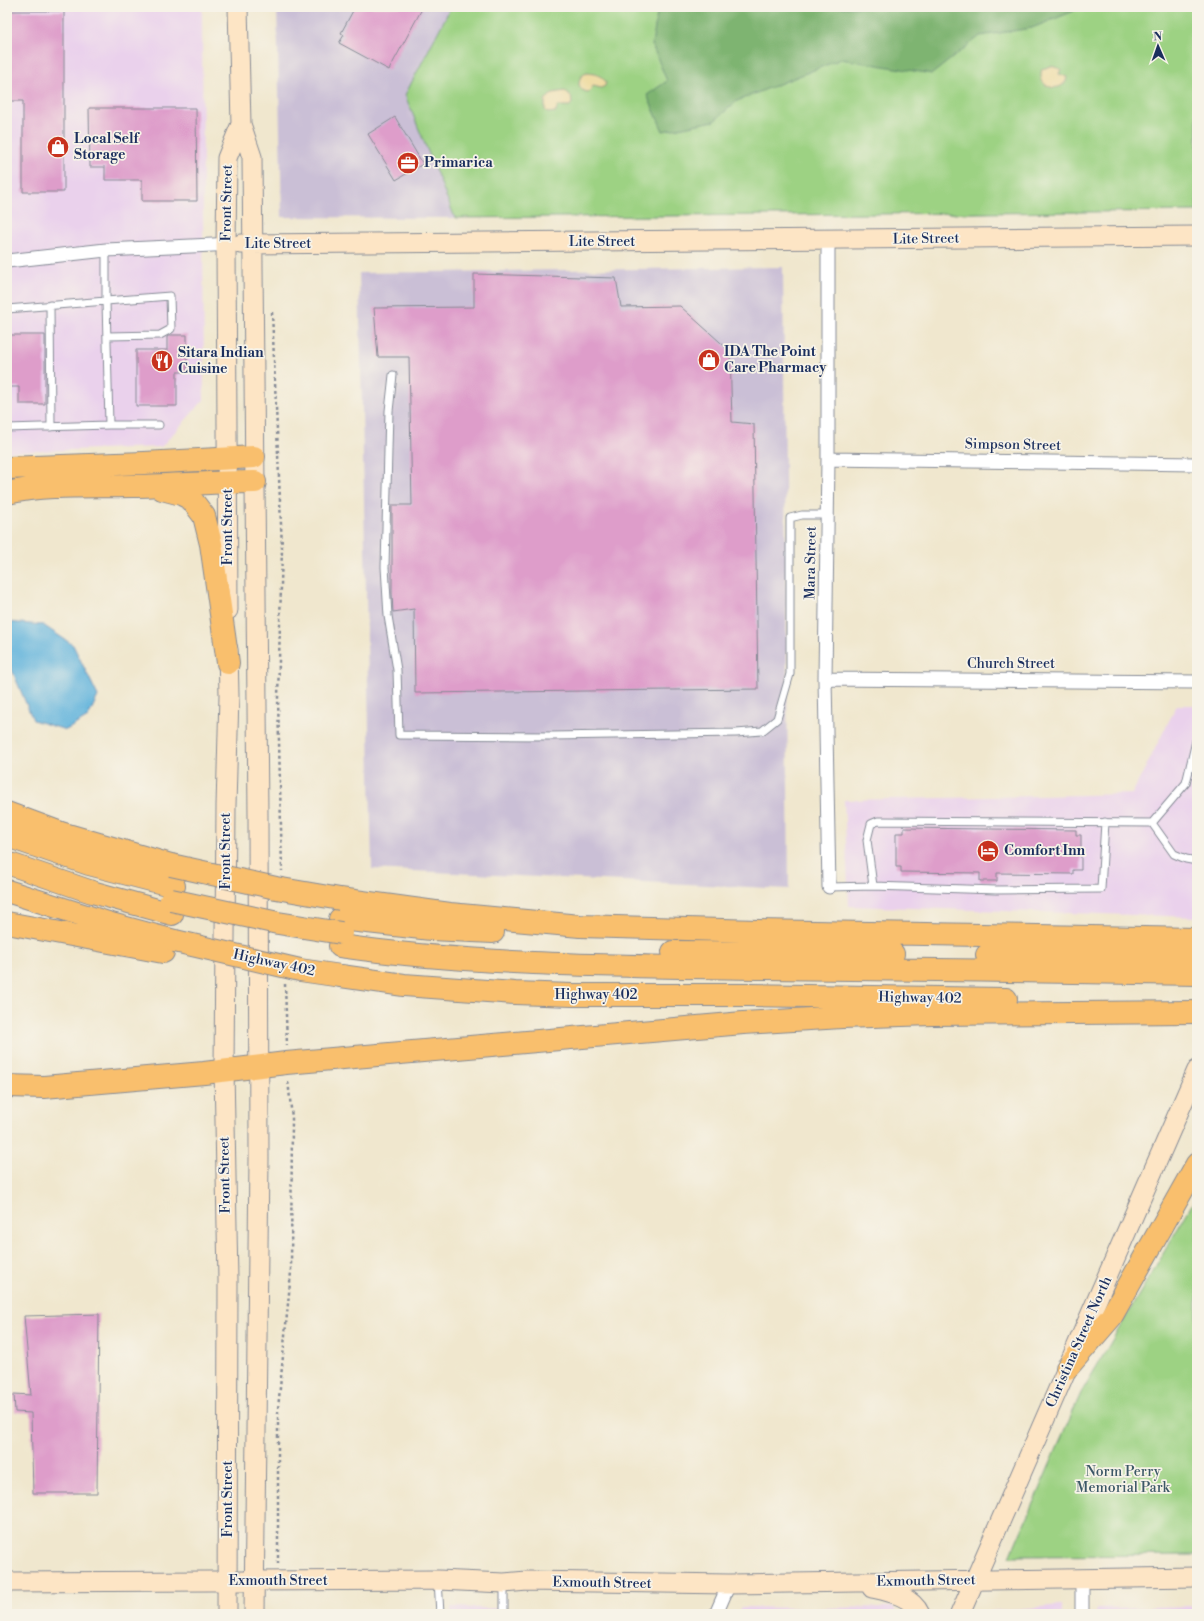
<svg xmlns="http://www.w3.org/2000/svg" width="1204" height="1621" font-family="'Libre Bodoni',serif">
<rect width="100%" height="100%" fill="#f7f3e8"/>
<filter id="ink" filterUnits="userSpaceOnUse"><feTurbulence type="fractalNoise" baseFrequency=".025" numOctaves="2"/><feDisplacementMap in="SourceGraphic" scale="8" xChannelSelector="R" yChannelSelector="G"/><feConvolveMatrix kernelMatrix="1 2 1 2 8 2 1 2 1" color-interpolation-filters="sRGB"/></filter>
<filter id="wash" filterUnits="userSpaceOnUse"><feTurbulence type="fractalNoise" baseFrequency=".012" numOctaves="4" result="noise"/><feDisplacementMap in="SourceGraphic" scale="16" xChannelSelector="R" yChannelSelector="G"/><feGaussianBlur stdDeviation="0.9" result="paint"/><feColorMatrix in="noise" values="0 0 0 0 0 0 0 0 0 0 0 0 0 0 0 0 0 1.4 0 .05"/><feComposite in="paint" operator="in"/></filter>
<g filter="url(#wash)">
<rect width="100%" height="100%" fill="#f0e7ce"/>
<path fill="#ead1ec" d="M7 7H202L204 400 161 447 7 452Z
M1177 705H1197V917L849 906 844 800 1132 794Z
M1062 1605V1614H990L992 1611Z
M1197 1606V1614H1096V1608Z
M451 1607 532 1610 531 1614H451Z
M741 1607 821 1608 893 1607 898 1614H738Z"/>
<path fill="#cabfd6" d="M277 7H451L405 95 455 218 282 217Z
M783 267 789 889 372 869 359 273Z"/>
<path fill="#9dd283" stroke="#5c8070" d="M451 7H1197V211L455 218 405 95Z
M1197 1196V1555L1010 1556 1081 1393Z"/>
<path fill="#7eb471" stroke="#4c7268" d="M658 7H1078L1074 11 1032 28 980 36 932 74 841 59 737 101 714 121 663 131 647 95 667 81 652 45Z"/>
<path fill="#eeda9e" stroke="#84847e" d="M1051 66 1061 69 1059 74 1067 77C1065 94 1035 90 1042 69Z
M587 73C596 74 601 75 606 82L605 86 601 88 593 86 590 91 587 92 582 90 579 85C579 78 581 75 587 73Z
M565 91 571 96 572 103 570 106H558L556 112 548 113 545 110V100L553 93Z"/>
<path fill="#61b3dc" stroke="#3e719d" d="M7 622 43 625 73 645 98 696 88 717 66 730 33 720 7 658Z"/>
<g id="blocks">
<path fill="#de9dca" d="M355 7H423L389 70 339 43 344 35 341 33Z
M7 11H64V192H23V101H7Z
M89 108H196L197 201H142V180H105V167H90Z
M395 117 423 164 396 180 368 134Z
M474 274 616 278 621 307 680 306 730 351 732 422 754 424 758 689 415 693 414 609 393 612 392 594V505H412L409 357H378L374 308 474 307Z
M7 335H45V404H19V387H7Z
M170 335H187V372H177V406H136V350H167V337Z
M904 828 1076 830V835H1081V870H1073V874L997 873V881H980V873L901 872V867H896V833H904Z
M99 1314 97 1493H33L31 1413 15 1412 14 1394 31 1395 24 1316Z"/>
</g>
</g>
<g filter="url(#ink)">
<use href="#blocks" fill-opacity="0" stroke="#868b96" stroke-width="1"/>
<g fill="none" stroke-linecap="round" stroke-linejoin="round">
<g stroke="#868b96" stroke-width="9">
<path id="lane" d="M50 305 51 427
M7 309 106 301V250
M393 375 389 411 385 567 388 616 397 670 399 735 552 736 736 733 762 731 777 719 790 674V518L802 515H827
M109 425H159
M7 428 109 425 106 301 170 296 171 329 160 335 108 336
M1105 822 1101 889 996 890 873 886 867 840 871 824 878 821C969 822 1061 822 1152 823L1186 783 1197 737
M1152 823 1174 854 1186 859 1197 861
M829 887 873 886
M438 1580 440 1614
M504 1583V1614"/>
</g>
<g stroke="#868b96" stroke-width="15">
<path id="street" d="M828 240V459L825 679 829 887
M7 261 106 250 234 244
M828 459 1197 464
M825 679 1197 682
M1082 1578V1614
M716 1614 729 1584"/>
</g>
<g stroke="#868b96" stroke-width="21">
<path id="secondary" d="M238 7 241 124 252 157 258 816 259 1158 254 1614
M241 244 1197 236
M228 610 226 245 227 158 241 124
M7 1582 438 1580 504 1583 527 1581 729 1584 1197 1577
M872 1588C890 1592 912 1596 920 1614
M227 1614 228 1280 224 1070 226 806 229 696 228 649
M960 1614 1197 1070"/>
</g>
<g stroke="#868b96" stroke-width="24">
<path id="highway" d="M7 468 144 463 254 457
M162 489 181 494 191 499 204 516 211 544 228 663
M7 493C48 484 90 487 132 486 173 485 214 482 255 482
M7 813 61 833 171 865
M7 836 89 864 174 886
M7 863 92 892 172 914
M7 891 108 923 175 941
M340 899 450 914 580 926 758 931 1197 939
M340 919 431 929 493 932
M7 923 163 952
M340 946C481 966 624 966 766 968 910 969 1053 972 1197 974
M673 952 893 954
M987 955 1197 958
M341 976 404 985 515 993 572 995H747L1006 999
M7 1086 44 1087 204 1073 286 1063 743 1023 842 1017 932 1014 1197 1012
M1067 1368 1111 1317 1197 1164"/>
</g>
<path stroke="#868b96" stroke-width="2.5" stroke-dasharray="3 3" stroke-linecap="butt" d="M272 312 282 548 278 698 282 871
M285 984 287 1045
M278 1564V1409L291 1272 292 1118 288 1080"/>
<use href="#lane" stroke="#fff" stroke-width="7"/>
<use href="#street" stroke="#fff" stroke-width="13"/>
<use href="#secondary" stroke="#fde5c5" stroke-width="19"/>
<use href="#highway" stroke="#f9bf6d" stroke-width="22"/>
<g stroke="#868b96" stroke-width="24" stroke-linecap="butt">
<path id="highway-bridge" d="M171 865 276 888 340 899
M171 900 278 923 341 933
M175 941 300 970 341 976"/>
</g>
<use href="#highway-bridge" stroke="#f9bf6d" stroke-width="22"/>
</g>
</g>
<defs>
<g id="shop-disc" transform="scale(1.15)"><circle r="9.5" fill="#c8321e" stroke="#f7f3e8"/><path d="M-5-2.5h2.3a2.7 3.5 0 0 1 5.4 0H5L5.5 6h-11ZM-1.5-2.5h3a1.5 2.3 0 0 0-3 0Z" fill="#fff"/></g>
<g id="office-disc" transform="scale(1.15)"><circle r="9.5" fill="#c8321e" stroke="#f7f3e8"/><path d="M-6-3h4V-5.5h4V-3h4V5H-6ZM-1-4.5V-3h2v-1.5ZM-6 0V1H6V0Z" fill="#fff"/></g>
<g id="restaurant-disc" transform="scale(1.15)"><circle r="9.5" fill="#c8321e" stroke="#f7f3e8"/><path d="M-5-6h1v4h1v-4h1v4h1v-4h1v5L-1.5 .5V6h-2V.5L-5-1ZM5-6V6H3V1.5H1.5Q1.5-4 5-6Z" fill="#fff"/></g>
<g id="hotel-disc" transform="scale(1.15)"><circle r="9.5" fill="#c8321e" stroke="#f7f3e8"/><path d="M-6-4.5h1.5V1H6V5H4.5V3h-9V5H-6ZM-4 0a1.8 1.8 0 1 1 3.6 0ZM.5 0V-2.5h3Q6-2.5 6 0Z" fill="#fff"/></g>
</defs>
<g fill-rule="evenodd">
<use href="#shop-disc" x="58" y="147"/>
<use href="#office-disc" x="408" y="163"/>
<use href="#shop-disc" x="709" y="360"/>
<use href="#restaurant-disc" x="162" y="361"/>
<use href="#hotel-disc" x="988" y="851"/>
</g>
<g text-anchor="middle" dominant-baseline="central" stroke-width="3.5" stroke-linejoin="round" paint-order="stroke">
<g font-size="14" font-weight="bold" fill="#1b2f5e" stroke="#f7f3e8" text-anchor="start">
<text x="74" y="139">Local Self<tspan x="74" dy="16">Storage</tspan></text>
<text x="424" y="163">Primarica</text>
<text x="724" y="352">IDA The Point<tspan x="724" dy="16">Care Pharmacy</tspan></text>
<text x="178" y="353">Sitara Indian<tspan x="178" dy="16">Cuisine</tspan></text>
<text x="1004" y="851">Comfort Inn</text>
</g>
<g font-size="14" fill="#1b2f5e" stroke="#f7f3e8">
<text transform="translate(227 203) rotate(-89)">Front Street</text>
<text transform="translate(926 239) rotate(-1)">Lite Street</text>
<text x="602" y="242">Lite Street</text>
<text x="278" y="244">Lite Street</text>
<text transform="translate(1013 445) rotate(1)">Simpson Street</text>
<text transform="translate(228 527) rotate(-90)">Front Street</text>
<text transform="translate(811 563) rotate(-89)">Mara Street</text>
<text x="1011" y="664">Church Street</text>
<text transform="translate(226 851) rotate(-90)">Front Street</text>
<text transform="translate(274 963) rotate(12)">Highway 402</text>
<text x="596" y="995">Highway 402</text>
<text transform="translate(920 998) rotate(1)">Highway 402</text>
<text transform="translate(225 1175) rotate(-91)">Front Street</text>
<text transform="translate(1079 1342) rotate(-66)">Christina Street North</text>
<text transform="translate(228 1499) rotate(-90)">Front Street</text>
<text x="278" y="1581">Exmouth Street</text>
<text transform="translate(926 1581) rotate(-1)">Exmouth Street</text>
<text transform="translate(602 1583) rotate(1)">Exmouth Street</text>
</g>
<g font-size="14" fill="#3c5867" stroke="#f7f3e8">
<text x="1123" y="1472">Norm Perry<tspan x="1123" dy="16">Memorial Park</tspan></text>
</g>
</g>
<rect width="1204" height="1621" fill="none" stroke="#f7f3e8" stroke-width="24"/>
<g transform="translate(1158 46) rotate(358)" stroke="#f7f3e8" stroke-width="3" paint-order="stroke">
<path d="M0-3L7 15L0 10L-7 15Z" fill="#1b2f5e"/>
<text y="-6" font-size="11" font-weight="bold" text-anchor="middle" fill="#1b2f5e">N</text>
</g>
</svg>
